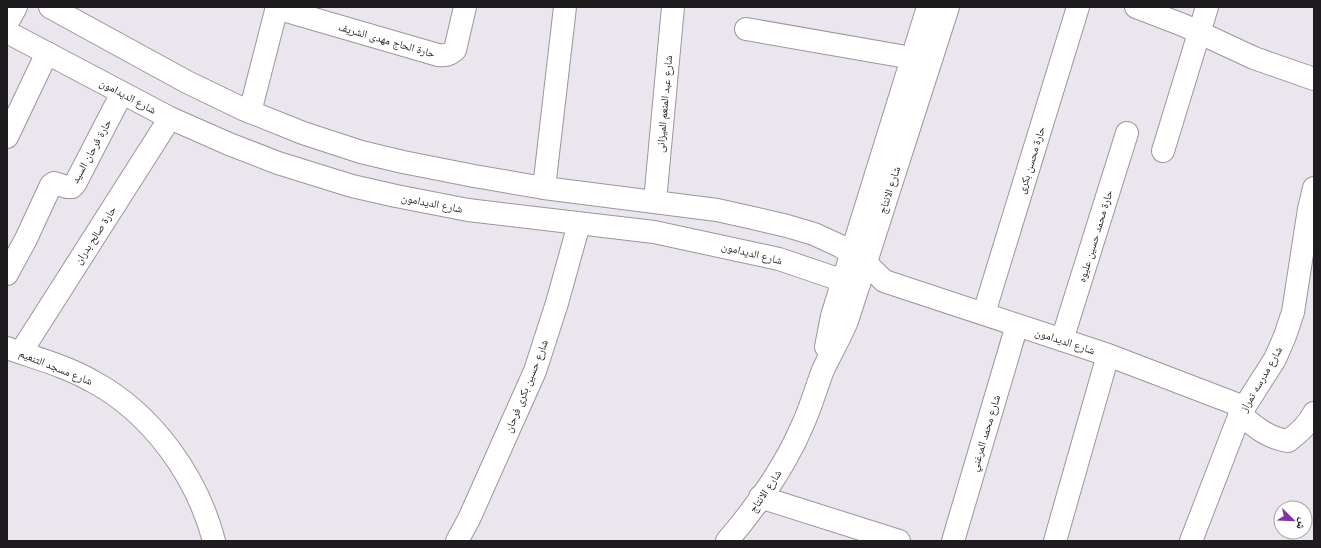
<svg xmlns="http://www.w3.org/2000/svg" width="1321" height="548" font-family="Poppins,'Noto Naskh Arabic',sans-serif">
<rect width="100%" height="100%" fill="#ebe5ee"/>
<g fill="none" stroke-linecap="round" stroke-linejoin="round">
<g stroke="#9a959e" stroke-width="24">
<path id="minor" d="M1136 7 1183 25 1254 58 1314 79
M276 8 438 55C445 56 449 55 455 50L465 7
M7 23 16 7
M746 29 912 58
M250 112 277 7
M7 137 47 53
M1163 151 1207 7
M544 188 565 7
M655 201 673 7
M866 263 884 281 1108 355 1244 407
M7 274 26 239 51 185 54 183 67 187H72L75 184 122 93
M984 313 1078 7
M1062 340 1127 133
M7 348C35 358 66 366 92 381 152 413 197 476 214 541
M21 352 170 118
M1240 414C1255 427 1268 438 1288 441 1299 433 1308 425 1314 413
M760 497 899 541
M457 541 469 519 535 371 557 303 579 224
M953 541 1017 325
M1055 541 1108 355
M1191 541 1240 414 1275 359 1285 336 1293 312 1309 209 1314 188"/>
</g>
<g stroke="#9a959e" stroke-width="24">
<path id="tertiary" d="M50 7 187 82 243 109 303 133 361 152 403 162 474 176 544 188 717 210 753 218 787 226 814 234 840 246 866 263
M7 32 170 118 229 144 278 163 352 186 396 196 468 210 654 232 779 259 832 277 859 284"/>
</g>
<g stroke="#9a959e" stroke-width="24">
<path id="primary" d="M826 347 832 316 928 7
M727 541C757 506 785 467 803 424 811 407 816 388 823 370 831 353 840 338 847 321L948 7"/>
</g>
<use href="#minor" stroke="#fff" stroke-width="22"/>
<use href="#tertiary" stroke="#fff" stroke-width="22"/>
<use href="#primary" stroke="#fff" stroke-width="22"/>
</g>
<g text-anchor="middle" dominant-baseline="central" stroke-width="3.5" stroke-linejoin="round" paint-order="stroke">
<g font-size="11" fill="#1e1c1f" stroke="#fff">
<text transform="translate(387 40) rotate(16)">حارة الحاج مهدى الشريف</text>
<text transform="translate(128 96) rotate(28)">شارع الديدامون</text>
<text transform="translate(664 104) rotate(-85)">شارع عبد المنعم الميزانى</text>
<text transform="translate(91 151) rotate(-61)">حارة فرحان السيد</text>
<text transform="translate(1031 160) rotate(-73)">حارة محسن بكرى</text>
<text transform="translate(889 190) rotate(-72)">شارع الانتاج</text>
<text transform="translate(432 203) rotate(11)">شارع الديدامون</text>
<text transform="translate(95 235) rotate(-57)">حارة صالح بدران</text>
<text transform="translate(1095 236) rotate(-73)">حارة محمد حسين عليوه</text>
<text transform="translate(752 253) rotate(14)">شارع الديدامون</text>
<text transform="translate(1065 341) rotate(18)">شارع الديدامون</text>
<text transform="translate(56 367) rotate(22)">شارع مسجد التنعيم</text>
<text transform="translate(1261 379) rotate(-60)">شارع مدرسه تمراز</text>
<text transform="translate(526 386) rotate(-68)">شارع حسين بكرى فرحان</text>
<text transform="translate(985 433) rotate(-73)">شارع محمد المرغني</text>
<text transform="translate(765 491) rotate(-56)">شارع الانتاج</text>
</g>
</g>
<rect width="1321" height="548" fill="none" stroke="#1e1c1f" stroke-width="16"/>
<g transform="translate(1293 520) rotate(113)"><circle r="19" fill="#ffffff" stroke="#a5a4a5"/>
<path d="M0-3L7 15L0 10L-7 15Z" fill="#8133a4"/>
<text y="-6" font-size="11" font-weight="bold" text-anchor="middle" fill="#1e1c1f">ش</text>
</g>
</svg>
